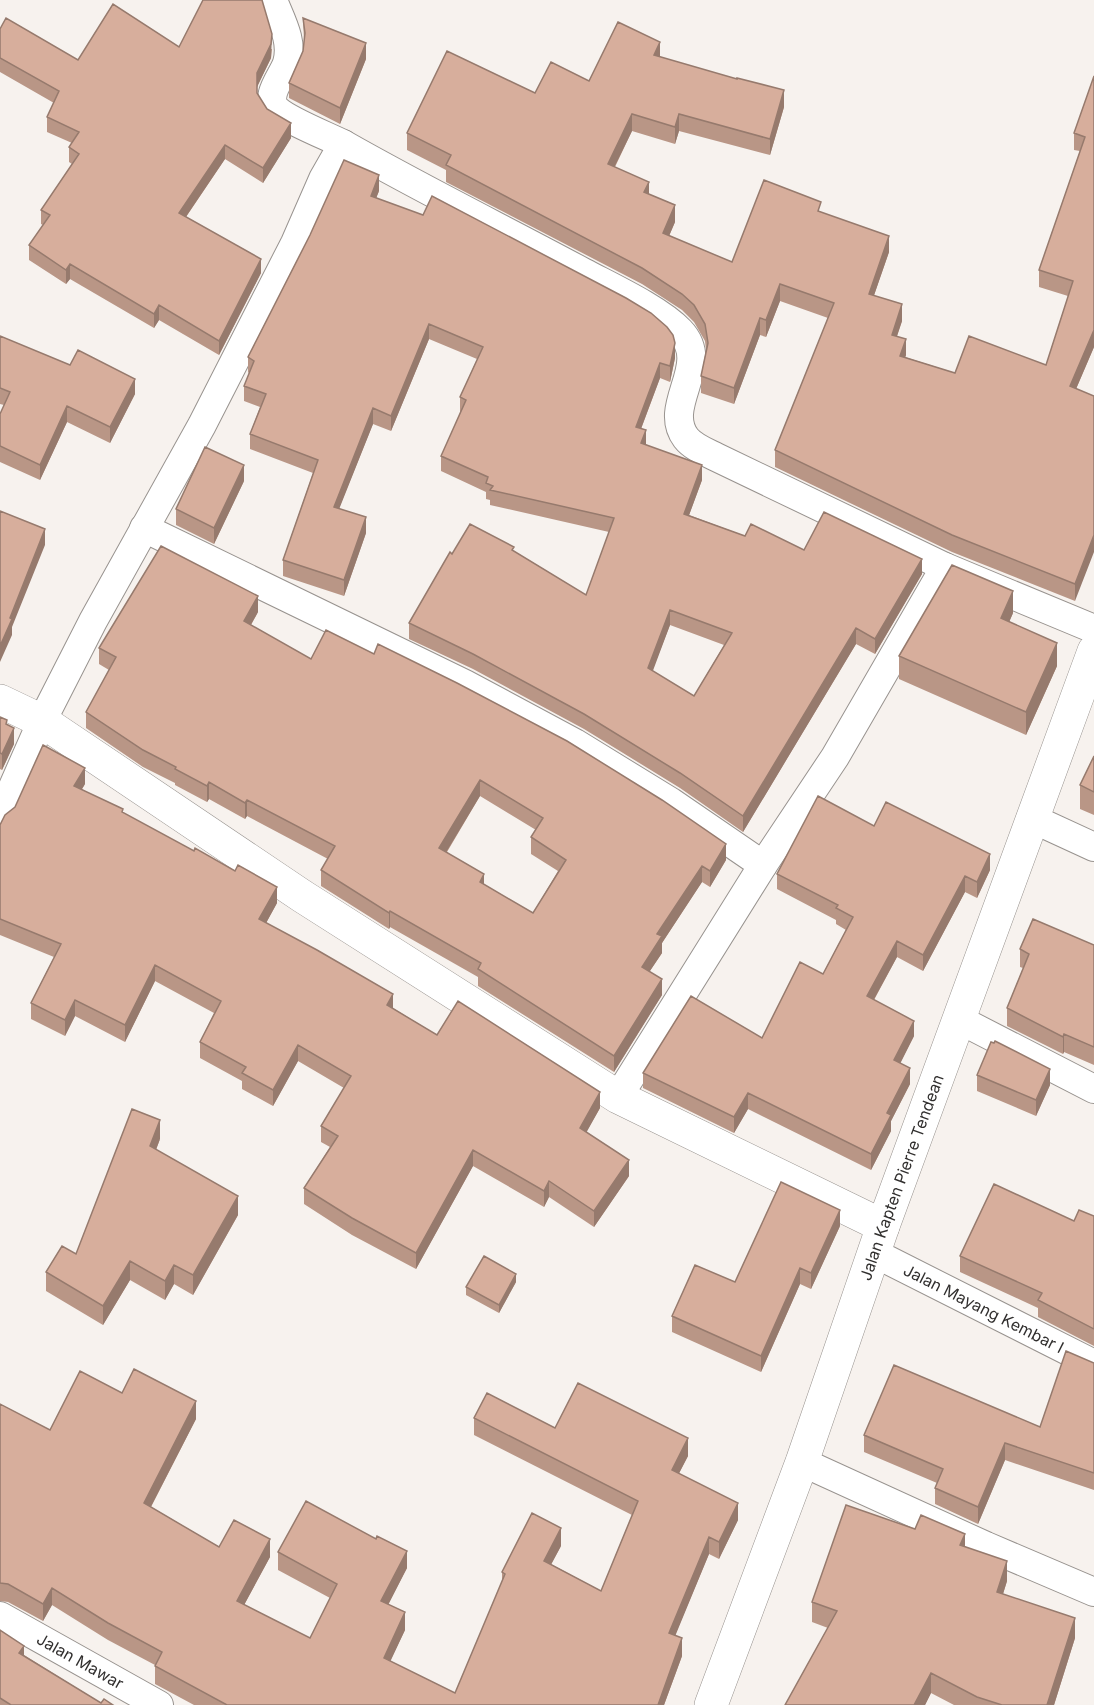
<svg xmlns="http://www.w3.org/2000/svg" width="1094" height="1705" font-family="Inter,sans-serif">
<rect width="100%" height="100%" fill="#f7f2ee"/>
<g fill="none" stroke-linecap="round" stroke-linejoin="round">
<g stroke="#98938f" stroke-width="30">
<g id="minor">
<path d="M275 5C283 24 293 43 287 63 283 76 263 97 277 110 289 121 327 136 343 144"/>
<path d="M144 528 465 684 575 743 671 802 763 865"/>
<path d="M0 816 42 721 93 621 202 425 295 243 323 179 343 144C422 189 503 229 583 272 611 287 659 309 680 331 713 365 661 405 686 438 693 447 706 452 716 457L945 567 1094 629"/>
<path d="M1031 818 1094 847"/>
<path d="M958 1019 1094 1089"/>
<path d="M618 1097 763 865 835 757 945 567"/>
<path id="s1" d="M874 1253 1094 1364"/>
<path d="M802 1462 986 1546 1094 1592"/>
<path id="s2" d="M0 1616 159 1705"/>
</g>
</g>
<g stroke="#98938f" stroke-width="34">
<path id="tertiary" d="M0 701 42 721 302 896 618 1097 883 1226"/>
</g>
<g stroke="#98938f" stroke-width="34">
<g id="secondary">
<path id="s3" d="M711 1705 802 1462 883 1226 1094 651"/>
</g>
</g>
<use href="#minor" stroke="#fff" stroke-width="28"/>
<use href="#tertiary" stroke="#fff" stroke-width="33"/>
<use href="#secondary" stroke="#fff" stroke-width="33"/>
</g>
<path fill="#b99686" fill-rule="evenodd" d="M303 18 366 59 340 124 289 98V83L303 51 304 41Z
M0 29 78 60 179 47 272 49 271 58 257 87V94L267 109 291 138 263 183 225 159 186 217 261 273 219 355 159 320 154 328 70 279 66 284 29 260V245L43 225 41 224V210L72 164 69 162V147L72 143 47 132V117L54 103 0 72Z
M660 57 784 107 770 155 679 131 675 144 632 131 615 167 649 194 675 222 669 236 732 262 821 212 889 252 874 295 902 321 897 336 906 355 905 357 955 373 1046 365 1068 296 1039 287V270L1080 151 1074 150V133L1094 76V347L1076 389 1075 601 952 552 775 467V450L828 318 780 301 766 337 760 335 734 404 701 393V376L706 350 705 341 694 322 682 310 642 284 446 182V170L407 150V133L535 93 589 81Z
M379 191 376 198 675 358 670 382 660 378 641 429 646 445 702 480 689 515 745 536 804 550 922 574 875 654 856 644 743 832 680 788 584 729 473 669 409 639V623L452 554 514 551 586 595 609 532 490 505V500L486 499V492L441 471V456L461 413 460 412V397L477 359 429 339 391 431 373 424 339 508 366 533 344 596 283 576V560L313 473 250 449V434L260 407 244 401V386L249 373 248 372V357L310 235ZM670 625 724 645 694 696 652 671Z
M0 336 135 394 110 443 67 422 40 480 0 462V414L4 405 0 404Z
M244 481 214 544 176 525V509Z
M258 612 251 625 311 659 726 860 710 887 702 882 662 943V953L649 972 662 995 614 1072 478 986V977L390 927 389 929 321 886V870L328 859 247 816 245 819 209 799 207 802 175 785V783L143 767 86 728V712L109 670 99 664V648ZM480 796 536 830 531 837V854L558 871 533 913 484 885 447 852Z
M1013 613 1009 622 1057 666 1026 735 899 679V656Z
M0 717 7 725 14 744 2 770 0 769Z
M1094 756V815L1080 809V785Z
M85 784 82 789 123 813 277 903 266 923 393 1008 437 1035 600 1108 586 1132 629 1176 594 1227 549 1197 544 1207 473 1166 416 1269 352 1235 304 1204V1188L330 1147 321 1142V1126L344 1088 298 1061 273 1106 242 1089V1081L200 1058V1042L214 1013 155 981 125 1042 75 1016 65 1036 31 1019V1003L54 957 0 935V825Z
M874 826 990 870 977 898 965 892 923 971 897 957 874 1000 914 1036 900 1063 910 1084 891 1121V1131L871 1170 748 1109 734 1133 643 1088V1073L762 1038 823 974 846 930 836 924V920L777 889V874Z
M1094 945V1065L1064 1052 1063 1054 1007 1026V1008L1023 968 1020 967V949Z
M977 1075 1050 1085 1036 1116 977 1091Z
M160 1139 156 1150 238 1215 193 1295 174 1284 165 1300 130 1280 103 1325 46 1291V1272L76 1254Z
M1094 1216V1346L1038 1317V1308L960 1272V1256L1074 1221Z
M840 1226 811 1289 800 1284 761 1372 672 1332V1316Z
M516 1282 499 1313 466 1295V1287Z
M1094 1363V1490L1005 1460 978 1524 935 1504V1488L937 1483 864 1452V1435L1040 1427Z
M122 1393 196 1419 151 1507 219 1547 270 1557 244 1605 310 1638 330 1598 278 1570V1552L407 1568 388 1604 405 1630 390 1661 455 1693 502 1582V1572L561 1546 551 1564 601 1591 632 1515 474 1435V1418L555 1428 688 1456 679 1473 738 1520 719 1559 709 1554 675 1635 682 1656 664 1705H194L155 1684V1665L108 1640 52 1605 43 1621 8 1602 0 1601V1404L50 1430Z
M965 1546 1007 1581 1003 1594 1075 1638 1054 1705H954L931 1693 925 1705H785L828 1628 812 1622V1602Z
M0 1630 24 1655 101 1703 113 1705H0Z"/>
<path fill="#967a6d" d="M272 34 271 58 257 87V73Z
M660 42V59L654 55Z
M366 43V59L340 124V108Z
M784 90V107L770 155V139Z
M632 114V131L608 180V164Z
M679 114V131L675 144V127Z
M291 123V138L263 183V168Z
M225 145V159L179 227V213Z
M379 175V191L371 211V196Z
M649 182V199L644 192Z
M675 205V222L663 250V233Z
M889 236V252L869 310V294Z
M261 259V273L219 355V341Z
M70 264V279L66 284V270Z
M780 284V301L766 337V320Z
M902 304V321L892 351V335Z
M159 305V320L154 328V314Z
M760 318V335L734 404V388Z
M429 324V339L391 431V416Z
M1094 330V347L1070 403V386Z
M906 339V355L900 373V356Z
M675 343V358L670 382V366Z
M660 363V378L636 442V427Z
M135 379V394L110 443V427Z
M67 406V422L40 480V465Z
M373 408V424L334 522V507Z
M646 430V446L641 443Z
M244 465V481L214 544V528Z
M702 465V480L684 529V514Z
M366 517V533L344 596V580Z
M45 529V545L12 627V635L0 662V646L10 618Z
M1094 535V552L1075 601V584Z
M922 559V574L875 654V639Z
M1013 591V613L1001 641V618Z
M258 596V612L244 637V621Z
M670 610V625L648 684V668Z
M856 628V644L743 832V816Z
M1057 643V666L1026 735V712Z
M14 728V744L2 770V754Z
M85 768V784L74 802V786Z
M480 780V796L439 864V848Z
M209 782V799L207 802V786Z
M247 800V816L245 819V803Z
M726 844V860L710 887V871Z
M990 854V870L977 898V882Z
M702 866V882L662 943V953L642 983V967L657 934Z
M484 874V891L480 882Z
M965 876V892L923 971V955Z
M277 887V903L259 936V919Z
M390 911V927L389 929V913Z
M897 941V957L867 1012V996Z
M155 965V981L125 1042V1025Z
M662 979V995L614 1072V1056Z
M393 994V1010L387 1005Z
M75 1000V1016L65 1036V1020Z
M914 1021V1036L894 1076V1060Z
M1064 1034V1052L1063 1054V1037Z
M298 1045V1061L273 1106V1090Z
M910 1068V1084L891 1121V1131L871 1170V1154L887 1113Z
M1050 1069V1085L1036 1116V1100Z
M600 1092V1108L580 1144V1128Z
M748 1093V1109L734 1133V1117Z
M160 1120V1139L150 1165V1146Z
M473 1150V1166L416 1269V1253Z
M629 1160V1176L594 1227V1211Z
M549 1181V1197L544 1207V1191Z
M238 1196V1215L193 1295V1275Z
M840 1210V1226L811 1289V1273Z
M130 1261V1280L103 1325V1306Z
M174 1265V1284L165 1300V1281Z
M800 1268V1284L761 1372V1356Z
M516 1274V1282L499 1313V1305Z
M196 1401V1419L144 1520V1503Z
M688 1438V1456L672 1487V1470Z
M1005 1443V1460L978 1524V1507Z
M738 1503V1520L719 1559V1542Z
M561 1528V1546L544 1578V1561Z
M965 1534V1554L960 1545Z
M709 1537V1554L669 1651V1633Z
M270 1539V1557L237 1618V1601Z
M407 1551V1568L381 1619V1601Z
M1007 1561V1581L997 1613V1592Z
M52 1588V1605L43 1621V1604Z
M405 1612V1630L384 1675V1658Z
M1075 1618V1638L1054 1705H1047Z
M682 1638V1656L664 1705H658Z
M24 1646V1663L19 1653Z
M931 1673V1693L925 1705H914Z"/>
<path fill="#d7ae9c" stroke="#967a6d" stroke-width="1.5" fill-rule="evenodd" d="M203 0H262L272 34 271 44 257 73V93L267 109 291 123 263 168 225 145 179 213 261 259 219 341 159 305 154 314 70 264 66 270 29 245 50 215 41 210 79 154 69 147 79 132 47 117 59 91 0 58V29L6 18 78 60 113 4 179 47Z
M303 18 366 43 340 108 289 83 303 51 305 33Z
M618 22 660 42 654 55 737 79V78L784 90 770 139 679 114 675 127 632 114 608 164 649 182 644 192 675 205 663 233 732 262 764 180 821 202 818 211 889 236 869 294 902 304 892 335 906 339 900 356 955 373 969 336 1046 365 1073 281 1039 270 1085 137 1074 133 1094 76V330L1070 386 1094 396V535L1075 584 952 535 775 450 834 303 780 284 766 320 760 318 734 388 701 376 708 343 705 324 694 305 682 294 642 268 446 165 451 155 407 133 447 51 535 93 551 62 589 81Z
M344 160 379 175 371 196 423 215 432 196 626 298 651 313 667 327 673 335 675 343 670 366 660 363 636 427 646 430 641 443 702 465 684 514 745 536 751 524 804 550 824 512 922 559 875 639 856 628 743 816 680 773 584 714 473 654 409 623 450 552 452 554 470 524 514 547 512 550 586 595 614 518 490 490 493 486 486 483 488 477 441 456 466 400 460 397 483 347 429 324 391 416 373 408 334 507 366 517 344 580 283 560 318 460 250 434 266 394 244 386 254 361 248 357 310 235ZM670 610 732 633 694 696 648 668Z
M0 336 70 365 78 350 135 379 110 427 67 406 40 465 0 446V414L10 392 0 388Z
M205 447 244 465 214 528 176 509Z
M0 511 45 529 10 618 12 619 0 646Z
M161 546 258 596 244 621 311 659 326 630 374 654 378 644 457 683 567 741 662 800 726 844 710 871 702 866 657 934 662 936 642 967 662 979 614 1056 478 969 481 963 390 911 389 913 321 870 335 846 247 800 245 803 209 782 207 786 175 769 176 767 143 750 86 712 116 657 99 648ZM480 780 543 818 531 837 566 860 533 913 480 882 484 874 439 848Z
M952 565 1013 591 1001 618 1057 643 1026 712 899 656Z
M0 717 7 720 6 724 14 728 2 754 0 753Z
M43 745 85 768 74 786 123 809 122 812 194 851 195 848 235 871 238 865 277 887 259 919 317 950 393 994 387 1005 437 1035 458 1001 600 1092 580 1128 629 1160 594 1211 549 1181 544 1191 473 1150 416 1253 352 1218 304 1188 338 1136 321 1126 351 1076 298 1045 273 1090 242 1073 246 1067 200 1042 221 1001 155 965 125 1025 75 1000 65 1020 31 1003 61 944 0 919V825L5 815 15 807Z
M1094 756V792L1080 785Z
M818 796 874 826 886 802 990 854 977 882 965 876 923 955 897 941 867 996 914 1021 894 1060 910 1068 887 1113 891 1115 871 1154 748 1093 734 1117 643 1073 691 996 762 1038 800 962 823 974 853 917 836 908 838 905 777 874Z
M1033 919 1094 945V1047L1064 1034 1063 1037 1007 1008 1029 954 1020 949Z
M995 1041 1050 1069 1036 1100 977 1075 991 1042 994 1043Z
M132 1109 160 1120 150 1146 238 1196 193 1275 174 1265 165 1281 130 1261 103 1306 46 1272 62 1246 76 1254Z
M781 1182 840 1210 811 1273 800 1268 761 1356 672 1316 695 1265 735 1282Z
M994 1184 1074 1221 1079 1210 1094 1216V1329L1038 1300 1042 1293 960 1256Z
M484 1256 516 1274 499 1305 466 1287Z
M1066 1351 1094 1363V1473L1005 1443 978 1507 935 1488 943 1469 864 1435 894 1365 1040 1427Z
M134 1369 196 1401 144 1503 219 1547 234 1520 270 1539 237 1601 310 1638 337 1584 278 1552 306 1501 376 1539 377 1536 407 1551 381 1601 405 1612 384 1658 455 1693 505 1574 502 1572 532 1513 561 1528 544 1561 601 1591 638 1501 474 1418 487 1393 555 1428 578 1383 688 1438 672 1470 738 1503 719 1542 709 1537 669 1633 682 1638 658 1705H227L155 1666 162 1652 108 1623 52 1588 43 1604 8 1584 0 1583V1404L50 1430 80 1371 122 1393Z
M846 1505 915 1529 921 1515 965 1534 960 1545 1007 1561 997 1592 1075 1618 1047 1705H1002L977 1697 931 1673 914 1705H785L837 1611 812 1602Z
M0 1630 24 1646 19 1653 101 1703 104 1699 113 1705H11L0 1698Z"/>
<g text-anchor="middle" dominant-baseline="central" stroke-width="5" stroke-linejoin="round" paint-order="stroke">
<g font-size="16" fill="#312f2e" stroke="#f7f2ee">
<text stroke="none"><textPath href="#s3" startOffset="561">Jalan Kapten Pierre Tendean</textPath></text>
<text stroke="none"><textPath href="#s1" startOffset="123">Jalan Mayang Kembar I</textPath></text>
<text stroke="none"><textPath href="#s2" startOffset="92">Jalan Mawar</textPath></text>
</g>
</g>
</svg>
